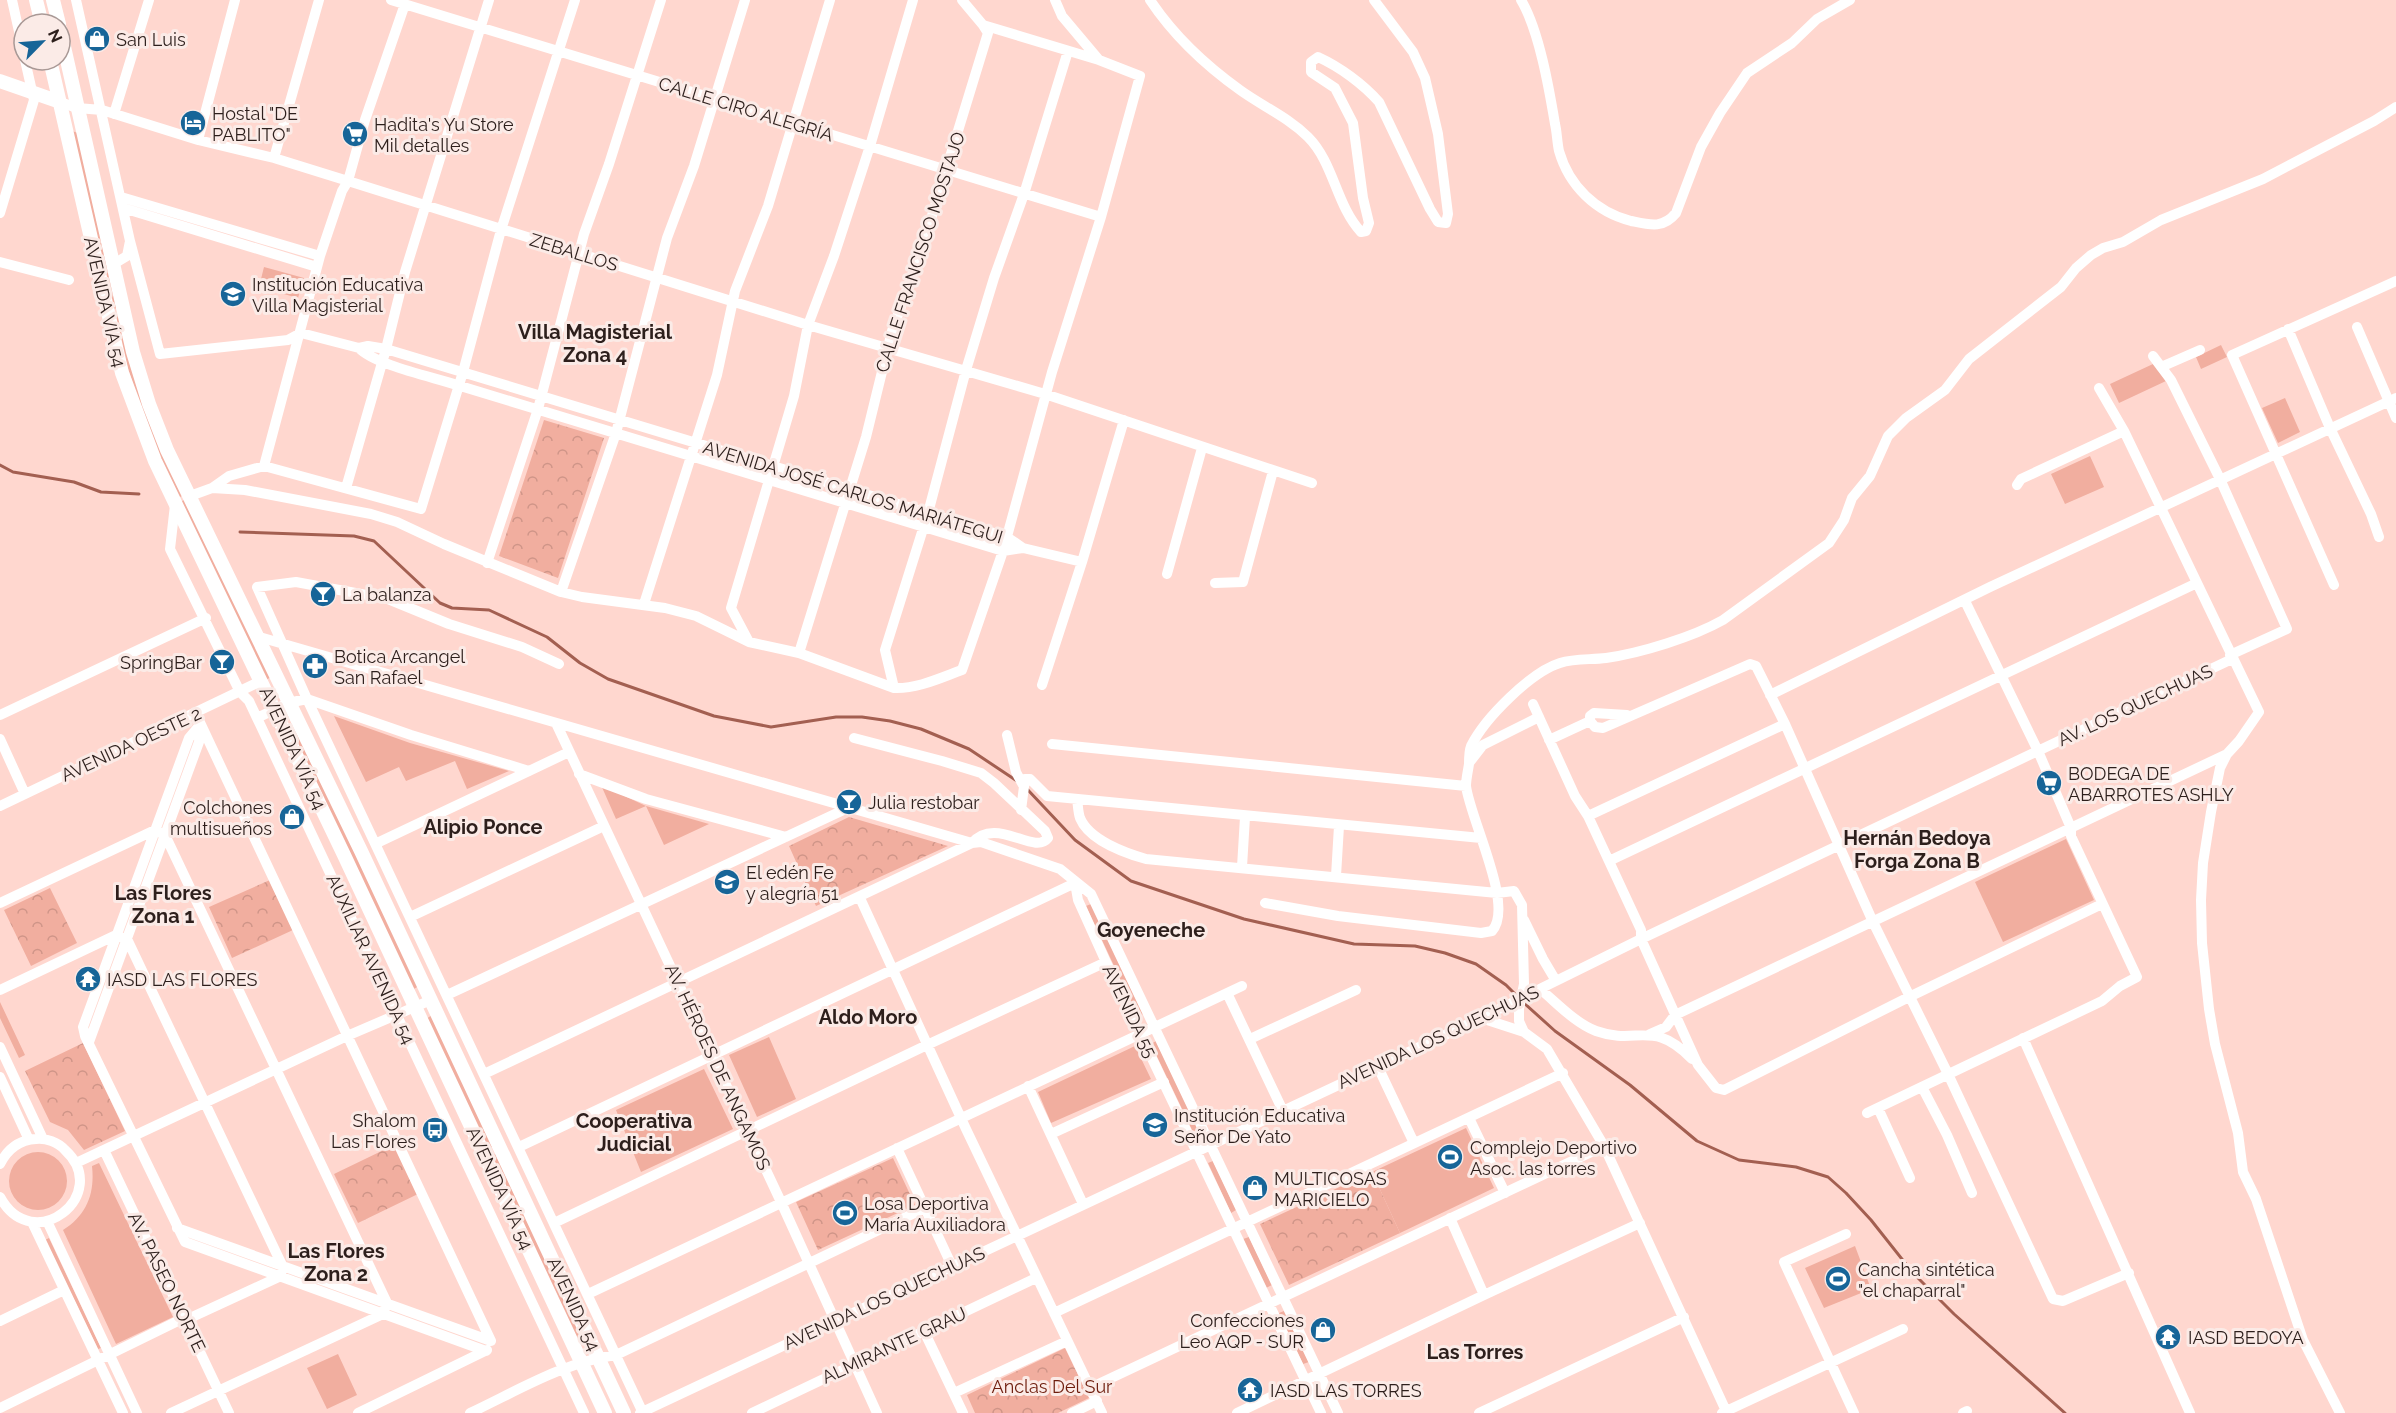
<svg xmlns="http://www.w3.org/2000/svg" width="2396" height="1413" font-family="Raleway,sans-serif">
<defs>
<pattern id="forest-crowns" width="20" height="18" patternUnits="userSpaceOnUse" patternTransform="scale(1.5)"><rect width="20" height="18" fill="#f1ae9f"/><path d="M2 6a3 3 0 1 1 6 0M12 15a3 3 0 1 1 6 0" fill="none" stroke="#cf9588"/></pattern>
</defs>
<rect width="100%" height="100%" fill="#ffd7cf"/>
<path fill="#f1ae9f" d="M72 131 78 133 118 308 111 309Z
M264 267 304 278 298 298 259 287Z
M120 315 184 495 178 498C151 439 129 380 114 317Z
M2221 345 2227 357 2201 369 2196 357Z
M2153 364 2166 381 2119 403 2110 384Z
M2285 398 2300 432 2278 443 2262 408Z
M2090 456 2104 487 2065 504 2051 474Z
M186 499 271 677 266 680 180 502Z
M334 716 410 743 509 771 467 789 455 761 406 781 399 767 366 782Z
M299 733 419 986 412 990 292 736Z
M601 785 646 806 709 824 664 845 646 806 616 819Z
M2066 839 2094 900 2003 942 1975 882Z
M1091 904 1143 1014 1138 1017 1086 906Z
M0 1002 25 1055 19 1058 0 1018Z
M432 1015 494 1146 486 1149 426 1019Z
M769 1037 796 1099 757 1117 729 1055Z
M1156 1041 1199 1131 1194 1134 1151 1044Z
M1135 1046 1151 1079 1051 1123 1038 1092Z
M704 1069 733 1129 641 1172 616 1110Z
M1466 1128 1494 1188 1400 1233 1372 1172Z
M9 1181a29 29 0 1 1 58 0a29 29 0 1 1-58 0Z
M497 1153 583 1337 576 1340 490 1157Z
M1213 1161 1236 1210 1231 1213 1208 1163Z
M99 1163 173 1317 116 1344 63 1230C87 1215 95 1193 92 1166Z
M1249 1237 1272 1285 1266 1288 1243 1239Z
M49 1238 101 1348 98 1349 45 1240Z
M1855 1246 1871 1289 1824 1308 1805 1268Z
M1284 1311 1309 1362 1303 1364 1279 1313Z
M338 1354 357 1395 327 1409 307 1368Z"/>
<path fill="url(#forest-crowns)" d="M544 420 604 438 558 578 499 556Z
M849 817 948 846 816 906 789 846Z
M270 880 293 930 232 958 209 907Z
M50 888 77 943 31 966 4 910Z
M83 1043 125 1131 84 1150 68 1130 50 1122 25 1071Z
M394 1145 418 1194 358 1223 334 1174Z
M893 1158 915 1205 818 1250 796 1202Z
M1372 1172 1400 1233 1289 1285 1260 1224Z
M1065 1348 1089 1398 1058 1413H975L967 1395Z"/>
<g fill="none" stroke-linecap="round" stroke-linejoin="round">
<path stroke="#a35f51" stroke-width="3" d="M0 465 13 472 74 482 101 492 139 494
M240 532 354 536 374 541 440 603 452 608 489 610 547 637 580 663 608 679 714 716 771 727 836 717H862L890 721 921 729 969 749 1017 781
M1027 789 1075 840 1131 881 1244 919 1354 944 1415 946 1445 953 1476 964 1506 985 1517 996
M1524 1003 1555 1031 1630 1085 1697 1141 1739 1160 1796 1167 1828 1177 1846 1193 1871 1220 1913 1273 1954 1314 2065 1413"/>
<path stroke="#fff" stroke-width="10" d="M12 0 24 54
M76 0 130 241 127 256 112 265
M391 0 1101 217
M1055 0 1062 16 1099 60
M1150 0C1174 36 1205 65 1240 90 1262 106 1288 117 1308 137 1334 163 1336 205 1361 232L1366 231 1369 223 1363 198 1353 123 1335 88 1311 72V62L1318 57C1340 67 1363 84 1379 102L1430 209 1438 222 1446 223 1448 214 1438 134 1425 78 1413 52 1374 0
M1521 0C1539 30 1549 88 1555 124 1557 132 1557 142 1559 151 1569 186 1596 212 1631 221 1650 225 1663 229 1676 213L1701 147 1720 113 1747 73 1792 43 1817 19 1850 0
M60 102 77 108 102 110 198 140 274 158 348 181 808 325 1045 394 1312 483
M114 114 149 0
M198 140 235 0
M274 158 319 0
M121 197 320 256
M123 208 317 267
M0 213 34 100 25 60
M130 241 160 354 288 340 301 333 359 348 368 346 386 349 1007 537 1023 548
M0 262 69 280
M2357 327 2396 418
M2288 329 2330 428 2371 514 2379 537
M359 348C375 365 433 377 457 385L1003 551 1023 548 1082 562
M2153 356 2171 380 2220 479 2287 629 2230 655
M2161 367 2200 350
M2099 388 2124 431 2259 712 2239 741 2227 754 2220 768 2211 812 2203 863 2201 900 2202 943 2209 1009 2215 1044 2238 1133 2243 1172 2256 1199 2303 1340 2340 1413
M264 466 320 256 342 191 348 181 365 120 405 4
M2017 485 2021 479 2124 431
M212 488 229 476 264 466 421 509 463 372 501 230 575 0
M346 488 386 349 405 272 489 0
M190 496 212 488 245 490 371 514 397 522 444 544 561 592 582 597 665 608 696 616 749 642 799 653 894 688C917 689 940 678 962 670L1003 551 1052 372 1101 217 1140 76 1099 60 983 25 962 0
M175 505 170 549 240 692 249 701 257 718 584 1413
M487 563 538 409 584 234 609 164 661 0
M1167 574 1202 448
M1215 583 1243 582 1273 471
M2334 585 2232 355 2396 281
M561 592 616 433 667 238 694 166 745 0
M644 604 717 375 735 291 768 206 830 0
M256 636 972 843 981 842 1060 869 1091 894 1338 1413
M749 642 731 608 794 396 808 325 834 256 870 146 913 0
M799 653 866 437 892 331 923 245 988 33 983 25
M559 664 522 647 449 624 388 599 296 582 257 587 307 699 643 1413
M1042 685 1082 562 1124 420
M894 688 885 650 928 513 966 370 994 278 1024 194 1068 51
M1770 695 1990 587 2396 398
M1533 704 1575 796 1588 816 1641 930V939L1698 1065 1716 1088 1724 1090 1909 997 2102 904
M196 714 491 1341
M0 715 206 618
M257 718 288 703 307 699 411 735 529 771
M1590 721 1595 727 1603 728 1750 664 1756 666 1785 724 1873 922 1948 1074 2053 1299 2063 1301 2129 1273
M556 723 781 1202 877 1413
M200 725 189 738 83 1027 85 1036 185 1242 486 1351
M1007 735 1016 772 1023 785
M0 739 25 794
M1549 740 1590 721V716L1594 713 1627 715
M1052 744 1466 786
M1469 763 1483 745 1539 717
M579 774 646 799 786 837
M1077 799C1078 805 1078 812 1080 818 1089 840 1125 853 1146 859L1497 893 1514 891 1522 905 1524 984 1519 1009V1021L1524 1032 1547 1049 1604 1146 1727 1413
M0 806 261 681
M1021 810 1025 779H1030L1047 796 1481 838
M1588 816 1785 724
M377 843 569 752
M1609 861 2197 583
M1242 867 1245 817
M1336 876 1339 826
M1075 883 1078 900 1106 962 1321 1413
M860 898 966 1129 1102 1413
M0 903 155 830 165 835 387 1303 383 1314 171 1413
M1265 903 1338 916 1481 933 1492 931C1515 906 1470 819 1466 786 1466 779 1468 771 1469 764 1469 758 1469 751 1471 746 1485 718 1531 672 1560 663 1575 658 1591 660 1606 658 1641 653 1693 637 1723 620L1829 543 1844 520 1852 498 1870 476 1888 436 1906 418 1945 390 1969 359 2061 287 2076 268 2091 255 2103 248 2123 242 2161 220 2263 179 2374 121 2396 107
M410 917 604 826
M1524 920 1543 959 1556 981
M1540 989C1557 1003 1575 1023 1596 1031 1638 1046 1652 1018 1692 1059
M0 990 116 935 127 939 282 1265 281 1276 190 1318H184L0 1408
M1227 993 1283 1111
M447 995 850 807
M1481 1018 1524 1032
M1650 1034 1666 1027 1675 1015 2227 754
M2023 1038 2190 1413
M1250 1039 1356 990
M89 1042 199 742 200 728
M0 1047 43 1139
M1378 1067 1414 1143
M484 1074 972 843C996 815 1034 856 1048 838L1045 831 994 783 981 773 942 761 854 738
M0 1077 29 1140
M1028 1086 1083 1204
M1922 1087 1947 1135 1972 1193
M1878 1108 1910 1178
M1867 1113 2102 1001 2120 986 2137 977 2071 836V828L2038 751 1965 601
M1469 1118 1505 1193
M1051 1134 1164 1082
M519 1147 1075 883
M897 1148 952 1266
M104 1150 229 1413
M76 1163 347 1036 431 1000
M0 1164C7 1150 19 1140 36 1139 46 1138 58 1142 65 1150 113 1194 33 1258 0 1197
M1450 1218 1484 1295
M47 1221 137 1413
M32 1222 123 1413
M554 1223 927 1045 1106 962
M177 1228 491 1341
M1846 1234 1784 1262 1854 1413
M588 1294 1242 986
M1054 1313 1563 1073
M0 1321 64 1290
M924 1331 963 1413
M1090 1388 1604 1146
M954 1393 1067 1341
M358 1413 487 1350
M470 1413C517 1391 564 1362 616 1355L925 1208
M640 1413 1481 1018 1641 939 2232 659
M752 1413 1036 1278
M1072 1413 1097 1401
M1237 1413 1484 1295 1640 1223
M1479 1413 1684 1317
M1722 1413 1903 1329
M1963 1413 1967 1411"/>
<path stroke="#fff" stroke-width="14" d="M36 0 42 24
M53 0 59 24
M60 29 133 352 149 404 167 450 361 851 624 1413
M50 60 122 373 155 461 344 855 605 1413
M0 81 60 102"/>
</g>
<defs>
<g id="shop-disc" transform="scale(1.35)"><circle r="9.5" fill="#176598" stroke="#fbebe7"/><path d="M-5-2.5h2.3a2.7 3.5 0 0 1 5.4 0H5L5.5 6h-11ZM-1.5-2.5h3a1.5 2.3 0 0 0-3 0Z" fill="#fff"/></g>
<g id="hotel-disc" transform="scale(1.35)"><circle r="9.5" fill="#176598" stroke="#fbebe7"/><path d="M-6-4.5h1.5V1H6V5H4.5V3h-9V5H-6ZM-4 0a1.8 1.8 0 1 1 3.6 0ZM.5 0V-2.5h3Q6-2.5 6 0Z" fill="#fff"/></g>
<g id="supermarket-disc" transform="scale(1.35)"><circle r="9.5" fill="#176598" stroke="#fbebe7"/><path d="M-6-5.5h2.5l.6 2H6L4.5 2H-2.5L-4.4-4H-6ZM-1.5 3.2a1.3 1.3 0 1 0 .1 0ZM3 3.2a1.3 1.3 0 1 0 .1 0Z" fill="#fff"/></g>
<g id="school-disc" transform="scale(1.35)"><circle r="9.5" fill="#176598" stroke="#fbebe7"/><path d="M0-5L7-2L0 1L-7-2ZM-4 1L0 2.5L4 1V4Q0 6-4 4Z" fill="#fff"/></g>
<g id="bar-disc" transform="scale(1.35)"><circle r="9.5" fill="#176598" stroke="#fbebe7"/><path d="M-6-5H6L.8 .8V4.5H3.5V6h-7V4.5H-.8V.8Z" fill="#fff"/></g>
<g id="pharmacy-disc" transform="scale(1.35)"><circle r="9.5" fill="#176598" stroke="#fbebe7"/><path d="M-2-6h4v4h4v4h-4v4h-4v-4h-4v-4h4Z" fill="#fff"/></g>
<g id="temple-disc" transform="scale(1.35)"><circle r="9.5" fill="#176598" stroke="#fbebe7"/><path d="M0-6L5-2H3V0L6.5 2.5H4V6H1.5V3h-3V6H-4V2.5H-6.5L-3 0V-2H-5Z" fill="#fff"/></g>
<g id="bus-disc" transform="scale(1.35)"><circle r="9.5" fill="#176598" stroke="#fbebe7"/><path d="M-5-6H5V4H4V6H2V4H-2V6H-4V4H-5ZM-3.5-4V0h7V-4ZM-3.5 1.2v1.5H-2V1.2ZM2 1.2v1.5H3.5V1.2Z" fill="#fff"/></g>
<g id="stadium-disc" transform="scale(1.35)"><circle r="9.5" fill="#176598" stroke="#fbebe7"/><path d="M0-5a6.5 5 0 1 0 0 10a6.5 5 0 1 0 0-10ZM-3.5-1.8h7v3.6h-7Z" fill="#fff"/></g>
</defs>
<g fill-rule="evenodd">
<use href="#shop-disc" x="97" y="39"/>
<use href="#hotel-disc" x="193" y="123"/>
<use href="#supermarket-disc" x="355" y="134"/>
<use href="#school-disc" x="233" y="294"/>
<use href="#bar-disc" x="323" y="594"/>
<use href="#bar-disc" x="222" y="662"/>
<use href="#pharmacy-disc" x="315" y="666"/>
<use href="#supermarket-disc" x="2049" y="783"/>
<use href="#bar-disc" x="849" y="802"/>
<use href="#shop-disc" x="292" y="817"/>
<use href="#school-disc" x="727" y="882"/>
<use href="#temple-disc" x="88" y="979"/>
<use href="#school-disc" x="1155" y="1125"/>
<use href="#bus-disc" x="435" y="1130"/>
<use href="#stadium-disc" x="1450" y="1157"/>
<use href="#shop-disc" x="1255" y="1188"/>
<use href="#stadium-disc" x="845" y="1213"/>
<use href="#stadium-disc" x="1838" y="1279"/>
<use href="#shop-disc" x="1323" y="1330"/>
<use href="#temple-disc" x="2168" y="1337"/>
<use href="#temple-disc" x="1250" y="1390"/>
</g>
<g text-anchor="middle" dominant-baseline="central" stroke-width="6" stroke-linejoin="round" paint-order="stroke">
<g font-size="18" fill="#2d1f1c" stroke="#fbebe7" text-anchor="start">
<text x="116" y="39">San Luis</text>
<text x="212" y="113">Hostal "DE<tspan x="212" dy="21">PABLITO"</tspan></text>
<text x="374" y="124">Hadita's Yu Store<tspan x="374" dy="21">Mil detalles</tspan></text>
<text x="252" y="284">Institución Educativa<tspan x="252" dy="21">Villa Magisterial</tspan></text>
<text x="342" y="594">La balanza</text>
<text x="334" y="656">Botica Arcangel<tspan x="334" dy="21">San Rafael</tspan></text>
<text x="202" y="662" text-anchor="end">SpringBar</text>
<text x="2068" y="773">BODEGA DE<tspan x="2068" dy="21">ABARROTES ASHLY</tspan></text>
<text x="868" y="802">Julia restobar</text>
<text x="272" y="807" text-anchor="end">Colchones<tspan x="272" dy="21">multisueños</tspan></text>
<text x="746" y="872">El edén Fe<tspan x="746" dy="21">y alegría 51</tspan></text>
<text x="107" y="979">IASD LAS FLORES</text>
<text x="1174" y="1115">Institución Educativa<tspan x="1174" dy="21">Señor De Yato</tspan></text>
<text x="416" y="1120" text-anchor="end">Shalom<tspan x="416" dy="21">Las Flores</tspan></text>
<text x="1470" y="1147">Complejo Deportivo<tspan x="1470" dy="21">Asoc. las torres</tspan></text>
<text x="1274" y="1178">MULTICOSAS<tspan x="1274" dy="21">MARICIELO</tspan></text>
<text x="864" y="1203">Losa Deportiva<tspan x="864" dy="21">María Auxiliadora</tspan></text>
<text x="1858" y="1269">Cancha sintética<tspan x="1858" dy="21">"el chaparral"</tspan></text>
<text x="1304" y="1320" text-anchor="end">Confecciones<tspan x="1304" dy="21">Leo AQP - SUR</tspan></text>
<text x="2188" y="1337">IASD BEDOYA</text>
<text x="1270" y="1390">IASD LAS TORRES</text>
</g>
<g font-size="18" fill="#2d1f1c" stroke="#fbebe7">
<text transform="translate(746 109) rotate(17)">CALLE CIRO ALEGRÍA</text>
<text transform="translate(574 252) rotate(17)">ZEBALLOS</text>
<text transform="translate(920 252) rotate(-72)">CALLE FRANCISCO MOSTAJO</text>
<text transform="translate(105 302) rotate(77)">AVENIDA VÍA 54</text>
<text transform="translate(853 492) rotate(17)">AVENIDA JOSÉ CARLOS MARIÁTEGUI</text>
<text transform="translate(2135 705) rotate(-25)">AV. LOS QUECHUAS</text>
<text transform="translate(131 744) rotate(-25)">AVENIDA OESTE 2</text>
<text transform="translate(293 748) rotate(65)">AVENIDA VÍA 54</text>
<text transform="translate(371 959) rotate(65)">AUXILIAR AVENIDA 54</text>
<text transform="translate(1130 1011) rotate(64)">AVENIDA 55</text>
<text transform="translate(1438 1037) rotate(-25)">AVENIDA LOS QUECHUAS</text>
<text transform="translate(718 1067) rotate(65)">AV. HÉROES DE ANGAMOS</text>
<text transform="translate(500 1188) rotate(65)">AVENIDA VÍA 54</text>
<text transform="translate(167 1282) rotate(64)">AV. PASEO NORTE</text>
<text transform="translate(884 1298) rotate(-25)">AVENIDA LOS QUECHUAS</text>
<text transform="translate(574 1304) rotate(65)">AVENIDA 54</text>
<text transform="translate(894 1345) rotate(-25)">ALMIRANTE GRAU</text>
</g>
<g font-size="18" fill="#6e1d0d" stroke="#fbebe7">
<text x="1052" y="1386">Anclas Del Sur</text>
</g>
<g font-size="20" font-weight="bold" fill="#2d1f1c" stroke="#fbebe7">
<text x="595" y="332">Villa Magisterial<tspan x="595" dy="23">Zona 4</tspan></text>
<text x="483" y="827">Alipio Ponce</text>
<text x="1917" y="838">Hernán Bedoya<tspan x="1917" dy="23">Forga Zona B</tspan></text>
<text x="163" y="893">Las Flores<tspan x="163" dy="23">Zona 1</tspan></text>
<text x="1151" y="930">Goyeneche</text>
<text x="868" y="1017">Aldo Moro</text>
<text x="634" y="1121">Cooperativa<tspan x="634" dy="23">Judicial</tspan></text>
<text x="336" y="1251">Las Flores<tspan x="336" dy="23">Zona 2</tspan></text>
<text x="1475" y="1352">Las Torres</text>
</g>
</g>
<g transform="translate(42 42) rotate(65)"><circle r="28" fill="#fbebe7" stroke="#a99996" stroke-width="1.5"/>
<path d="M0-4.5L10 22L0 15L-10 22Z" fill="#176598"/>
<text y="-9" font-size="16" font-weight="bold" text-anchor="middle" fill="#2d1f1c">N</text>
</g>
</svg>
